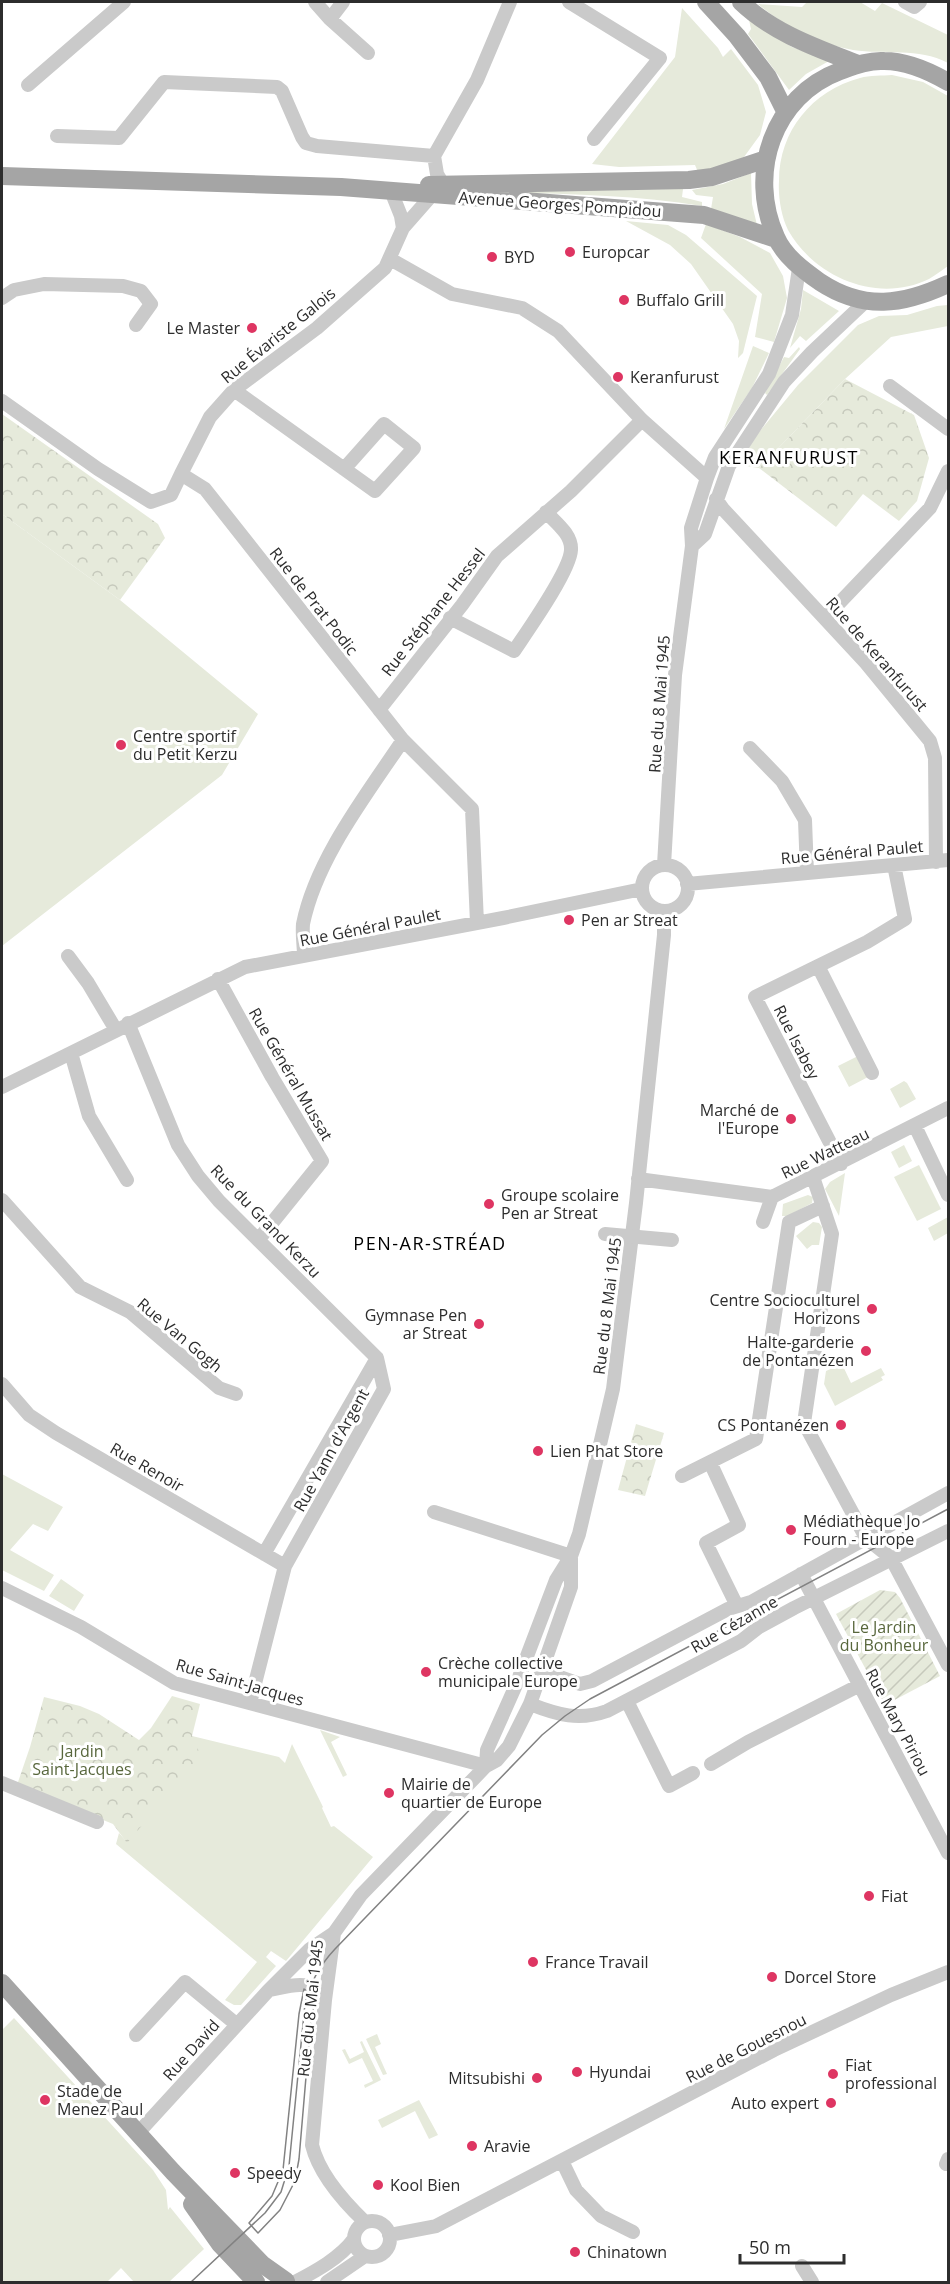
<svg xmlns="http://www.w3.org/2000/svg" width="950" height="2284" font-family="'Open Sans',sans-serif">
<defs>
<pattern id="forest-crowns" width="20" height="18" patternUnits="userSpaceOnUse" patternTransform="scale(1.5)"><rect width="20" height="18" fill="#e6eadb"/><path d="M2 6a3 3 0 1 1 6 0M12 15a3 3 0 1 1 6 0" fill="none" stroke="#c6c9bc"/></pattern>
<pattern id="garden-furrows" width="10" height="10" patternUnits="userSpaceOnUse" patternTransform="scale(1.5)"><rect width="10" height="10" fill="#e6eadb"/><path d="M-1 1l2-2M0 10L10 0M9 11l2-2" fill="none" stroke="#c6c9bc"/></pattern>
</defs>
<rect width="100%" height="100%" fill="#fff"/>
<path fill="#e6eadb" d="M807 2H860L875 11 882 3 948 35V63C918 47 885 55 853 50 817 44 785 27 758 4L802 7Z
M682 8 718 48 723 57 731 49 758 85 766 112 760 135 744 157 720 168 698 172 695 165 619 167 592 164 675 57Z
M749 20 792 47 829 61 806 74 789 90 748 34 751 29Z
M892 75 923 82 948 96V266C942 270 936 275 929 279 878 304 815 278 788 230 781 216 778 196 779 181 779 131 812 91 860 78 870 75 882 76 892 75Z
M751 173 752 204 757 225 711 209 713 197 696 195 692 190 723 184Z
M683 189 682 197 702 202V206C610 191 507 194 414 191Z
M626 221 668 225 686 235 757 296 743 353 738 358 739 341 733 324 691 264 670 245Z
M706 224 740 237 770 253 783 276 787 298 774 342 755 337 762 294 701 238Z
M803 290 839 311 806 341 800 336 790 348 801 309Z
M948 305V326L891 337 845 379 759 468 739 465 755 437 798 385 858 325 879 316 907 315 937 306Z
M753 346 769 353 752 388 724 429Z
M799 347 800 349 767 395 765 393 784 357 789 358Z
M2 514 120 600 258 714 222 775 2 946Z
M858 1056 868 1077 849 1087 838 1066Z
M904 1081 907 1083 916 1099 900 1108 890 1089Z
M904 1145 912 1161 899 1168 891 1152Z
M919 1165 941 1209 917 1221 894 1177Z
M845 1173 839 1216 825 1189 830 1182Z
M808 1195 813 1197 812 1203 788 1216H782L783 1204Z
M948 1217V1233L934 1241 928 1228Z
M813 1222 819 1223 822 1227 819 1245H812L807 1249 796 1236Z
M842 1364 851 1383 881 1368 885 1375 881 1377 883 1380 835 1406 824 1384 826 1371Z
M2 1474 63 1507 48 1531 33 1524 10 1550 54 1575 44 1591 2 1570Z
M61 1579 84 1595 74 1611 49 1596Z
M320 1730 340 1737 331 1742 347 1775 343 1777Z
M192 1736 279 1757 285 1763 292 1744 323 1807 322 1808 331 1827 334 1826 373 1857 286 1961 271 1951 266 1957 276 1966 241 2005H234L225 2000 257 1962 116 1844 119 1833 127 1842Z
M14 2018 153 2170 166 2190 168 2210 170 2207 204 2249 169 2282H134L121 2268 107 2282H2V2030Z
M377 2034 381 2044 375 2047 387 2074 383 2075 366 2039Z
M362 2041 381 2080 365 2088 364 2085 373 2081 362 2058 349 2064 342 2050 345 2049 350 2059 364 2052 360 2042Z
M419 2100 438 2135 429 2139 415 2111 382 2128 378 2120Z"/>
<path fill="url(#forest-crowns)" d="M845 379 914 415 929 458 917 501 899 521 863 494 836 527 759 468Z
M2 414 158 524 165 538 120 600 2 514Z
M636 1424 664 1433 645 1496 618 1490Z
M172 1696 200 1704 192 1736 201 1756 127 1843 113 1824 17 1785 30 1747 44 1697 80 1706 99 1714 139 1740 151 1728Z"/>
<path fill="url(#garden-furrows)" d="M880 1590 895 1592 900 1598 940 1676 885 1705 836 1614Z"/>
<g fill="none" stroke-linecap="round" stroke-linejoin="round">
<path stroke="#cacaca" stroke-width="14" d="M315 2 330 19 368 53
M569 2 660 58 594 139
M905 2 914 7 920 2
M330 19 343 2
M28 85 124 2
M57 136 119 138 164 82 277 87 282 91 302 137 306 143 317 146 434 156
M443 184 437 174 434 156 477 80 510 2
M391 191 401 216 403 228
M390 259 452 294 522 308 558 331 642 420 707 478
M2 298 14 290 44 284 123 286 141 291 151 304 136 325
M890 386 948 429
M234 390 375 491 414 448 384 424 344 469
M2 401 98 469 151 502 171 495 181 474 205 489 403 740 472 809 477 923
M181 474 210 417 234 390 317 328 385 268 403 228 432 195
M716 499 723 509 866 663 930 741 935 758 936 862
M692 546 705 534 729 466 784 382 812 352 865 302
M450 618 514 651C528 630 570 571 571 550 572 534 555 522 546 512
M825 618 930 508 948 471
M379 710 462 605 497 556 571 491 642 420
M750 748 782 781 805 820 807 873
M664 865 675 675 692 546 691 528 707 478 715 457 769 374 792 315 799 268
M642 888a23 23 0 1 1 46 0a23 23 0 1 1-46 0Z
M687 884 948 860
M68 956 88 983 116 1030
M304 956C304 946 302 935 303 924 316 859 367 794 403 740
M818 966 755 997 841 1164
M218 979 272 1077 322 1161 259 1239
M128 1023 178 1145 198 1176 219 1201 377 1358
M71 1053 89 1116 127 1180
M872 1073 818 966 867 942 905 919 894 865
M2 1087 245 967 503 918 642 889
M915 1126 948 1195
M813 1177 832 1234 804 1423 866 1538 891 1558 948 1665
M638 1179 772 1197 948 1108
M2 1200 80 1287 130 1312 219 1388 236 1394
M763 1222 772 1197
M2 1384 29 1415 56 1433 285 1566
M682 1476 710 1462
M434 1512 571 1556
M801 1574 948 1853
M2 1588 81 1627 174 1683 486 1766
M737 1606 706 1543 739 1525 710 1462 756 1439 789 1222 823 1206
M543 1671 580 1684 592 1681 728 1609 751 1602 948 1493
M627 1701 669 1786 693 1773
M250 1703 285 1566 384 1389 377 1358 264 1554
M530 1704C558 1715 579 1721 607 1711L741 1641 759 1627 794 1608 948 1531
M711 1764 748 1742 860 1685
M486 1766 487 1750 516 1685 556 1580 571 1556 579 1534 613 1389 636 1203 664 935V911
M2 1783 97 1822
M270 1990C294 1985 309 1978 325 2000
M136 2035 185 1982 236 2024
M138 2133 268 1991 310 1949 334 1933
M562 2161 576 2190 601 2216 633 2232
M946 2164 948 2159
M354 2239a18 18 0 1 1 36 0a18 18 0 1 1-36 0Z
M365 2222C344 2202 319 2174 312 2145L325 2000 334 1933 361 1895 486 1766 497 1760 509 1746 530 1704 571 1587V1556
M389 2235 436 2226 774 2050 891 1995 948 1972
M802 2266 812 2282
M295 2282C316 2271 340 2258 354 2239
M327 2282 365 2256"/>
<path stroke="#a5a5a5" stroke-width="18" d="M706 2 737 36 768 77 786 113
M741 2C773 33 817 48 858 64
M948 82C929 71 907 61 884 61 869 60 854 66 840 71 773 96 747 173 776 237 784 256 803 270 820 282 864 311 903 305 948 284
M2 176 341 187 704 215 776 239
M429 185 689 180 712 177 766 159
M2 1983 173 2172 262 2264 286 2281
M192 2204 220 2244 256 2282"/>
<path stroke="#828282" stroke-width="1.5" d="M304 1989 313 1995 315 1998 310 2030 299 2159 295 2181 280 2210 258 2233 249 2223 272 2196 283 2170 299 2014Z
M191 2282 265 2213 281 2192 289 2166 305 2004C310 1982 320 1965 335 1949L542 1735 565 1716 590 1699 948 1509"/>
<path stroke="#cacaca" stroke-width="14" d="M605 1234 672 1240"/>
</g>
<g fill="#de3562" stroke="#fff" stroke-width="2">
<circle cx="570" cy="252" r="6"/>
<circle cx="492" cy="257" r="6"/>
<circle cx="624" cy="300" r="6"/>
<circle cx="252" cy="328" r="6"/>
<circle cx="618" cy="377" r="6"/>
<circle cx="121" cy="745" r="6"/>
<circle cx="569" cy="920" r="6"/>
<circle cx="791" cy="1119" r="6"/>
<circle cx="489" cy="1204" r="6"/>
<circle cx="872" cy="1309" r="6"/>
<circle cx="479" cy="1324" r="6"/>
<circle cx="866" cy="1351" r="6"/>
<circle cx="841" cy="1425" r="6"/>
<circle cx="538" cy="1451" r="6"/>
<circle cx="791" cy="1530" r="6"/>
<circle cx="426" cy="1672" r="6"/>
<circle cx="389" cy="1793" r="6"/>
<circle cx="869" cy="1896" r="6"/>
<circle cx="533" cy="1962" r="6"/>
<circle cx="772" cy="1977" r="6"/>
<circle cx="577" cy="2072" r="6"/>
<circle cx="833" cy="2074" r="6"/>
<circle cx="537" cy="2078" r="6"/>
<circle cx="45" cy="2100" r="6"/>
<circle cx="831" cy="2103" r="6"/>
<circle cx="472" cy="2146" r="6"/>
<circle cx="235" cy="2173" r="6"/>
<circle cx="378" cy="2185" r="6"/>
<circle cx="575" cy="2252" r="6"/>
</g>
<g text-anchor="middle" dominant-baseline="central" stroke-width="6" stroke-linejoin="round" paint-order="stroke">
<g font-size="16" fill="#2d2d2d" stroke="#fff">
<text transform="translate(560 204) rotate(4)">Avenue Georges Pompidou</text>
<text transform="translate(278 335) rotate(-39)">Rue Évariste Galois</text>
<text transform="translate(314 601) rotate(52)">Rue de Prat Podic</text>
<text transform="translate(433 612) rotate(-52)">Rue Stéphane Hessel</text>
<text transform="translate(877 654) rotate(49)">Rue de Keranfurust</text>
<text transform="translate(659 704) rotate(-86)">Rue du 8 Mai 1945</text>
<text transform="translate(852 852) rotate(-5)">Rue Général Paulet</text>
<text transform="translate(370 927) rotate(-11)">Rue Général Paulet</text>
<text transform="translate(797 1042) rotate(63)">Rue Isabey</text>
<text transform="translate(291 1074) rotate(60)">Rue Général Mussat</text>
<text transform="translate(825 1153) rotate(-26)">Rue Watteau</text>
<text transform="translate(266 1221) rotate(46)">Rue du Grand Kerzu</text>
<text transform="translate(607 1306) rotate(-83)">Rue du 8 Mai 1945</text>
<text transform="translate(180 1335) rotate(40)">Rue Van Gogh</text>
<text transform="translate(331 1450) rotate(-61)">Rue Yann d'Argent</text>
<text transform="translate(147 1467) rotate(30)">Rue Renoir</text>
<text transform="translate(734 1624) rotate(-30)">Rue Cézanne</text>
<text transform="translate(240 1682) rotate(16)">Rue Saint-Jacques</text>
<text transform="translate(898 1722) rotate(62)">Rue Mary Piriou</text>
<text transform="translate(310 2008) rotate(-84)">Rue du 8 Mai 1945</text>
<text transform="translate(746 2048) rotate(-27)">Rue de Gouesnou</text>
<text transform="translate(191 2050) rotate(-48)">Rue David</text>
</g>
<g font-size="16" fill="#2d2d2d" stroke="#fff" text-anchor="start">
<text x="582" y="252">Europcar</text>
<text x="504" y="257">BYD</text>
<text x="636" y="300">Buffalo Grill</text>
<text x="240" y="328" text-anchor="end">Le Master</text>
<text x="630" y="377">Keranfurust</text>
<text x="133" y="736">Centre sportif<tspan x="133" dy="18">du Petit Kerzu</tspan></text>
<text x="581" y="920">Pen ar Streat</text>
<text x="779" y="1110" text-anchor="end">Marché de<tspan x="779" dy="18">l'Europe</tspan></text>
<text x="501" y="1195">Groupe scolaire<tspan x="501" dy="18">Pen ar Streat</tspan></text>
<text x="860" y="1300" text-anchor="end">Centre Socioculturel<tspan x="860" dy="18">Horizons</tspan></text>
<text x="467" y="1315" text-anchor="end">Gymnase Pen<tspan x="467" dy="18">ar Streat</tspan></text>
<text x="854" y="1342" text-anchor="end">Halte-garderie<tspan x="854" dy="18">de Pontanézen</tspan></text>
<text x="829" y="1425" text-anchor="end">CS Pontanézen</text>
<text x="550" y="1451">Lien Phat Store</text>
<text x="803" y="1521">Médiathèque Jo<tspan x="803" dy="18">Fourn - Europe</tspan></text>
<text x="438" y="1663">Crèche collective<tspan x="438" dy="18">municipale Europe</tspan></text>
<text x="401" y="1784">Mairie de<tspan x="401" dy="18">quartier de Europe</tspan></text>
<text x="881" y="1896">Fiat</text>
<text x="545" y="1962">France Travail</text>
<text x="784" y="1977">Dorcel Store</text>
<text x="845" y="2065">Fiat<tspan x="845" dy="18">professional</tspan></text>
<text x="589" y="2072">Hyundai</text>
<text x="525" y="2078" text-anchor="end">Mitsubishi</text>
<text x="57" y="2091">Stade de<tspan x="57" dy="18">Menez Paul</tspan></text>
<text x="819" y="2103" text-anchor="end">Auto expert</text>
<text x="484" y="2146">Aravie</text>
<text x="247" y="2173">Speedy</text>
<text x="390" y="2185">Kool Bien</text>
<text x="587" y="2252">Chinatown</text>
</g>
<g font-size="16" fill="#58673c" stroke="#fff">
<text x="884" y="1627">Le Jardin<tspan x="884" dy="18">du Bonheur</tspan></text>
<text x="82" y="1751">Jardin<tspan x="82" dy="18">Saint-Jacques</tspan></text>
</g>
<g font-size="18" letter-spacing="1.5" fill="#000" stroke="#fff">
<text x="789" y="457">KERANFURUST</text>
<text x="430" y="1243">PEN-AR-STRÉAD</text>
</g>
</g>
<rect width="950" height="2284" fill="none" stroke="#2d2d2d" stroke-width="6"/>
<path d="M740 2254v9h104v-9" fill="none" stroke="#2d2d2d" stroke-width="3"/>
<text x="749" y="2254" font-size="18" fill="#2d2d2d" stroke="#ffffff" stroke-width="4.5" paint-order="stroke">50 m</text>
</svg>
